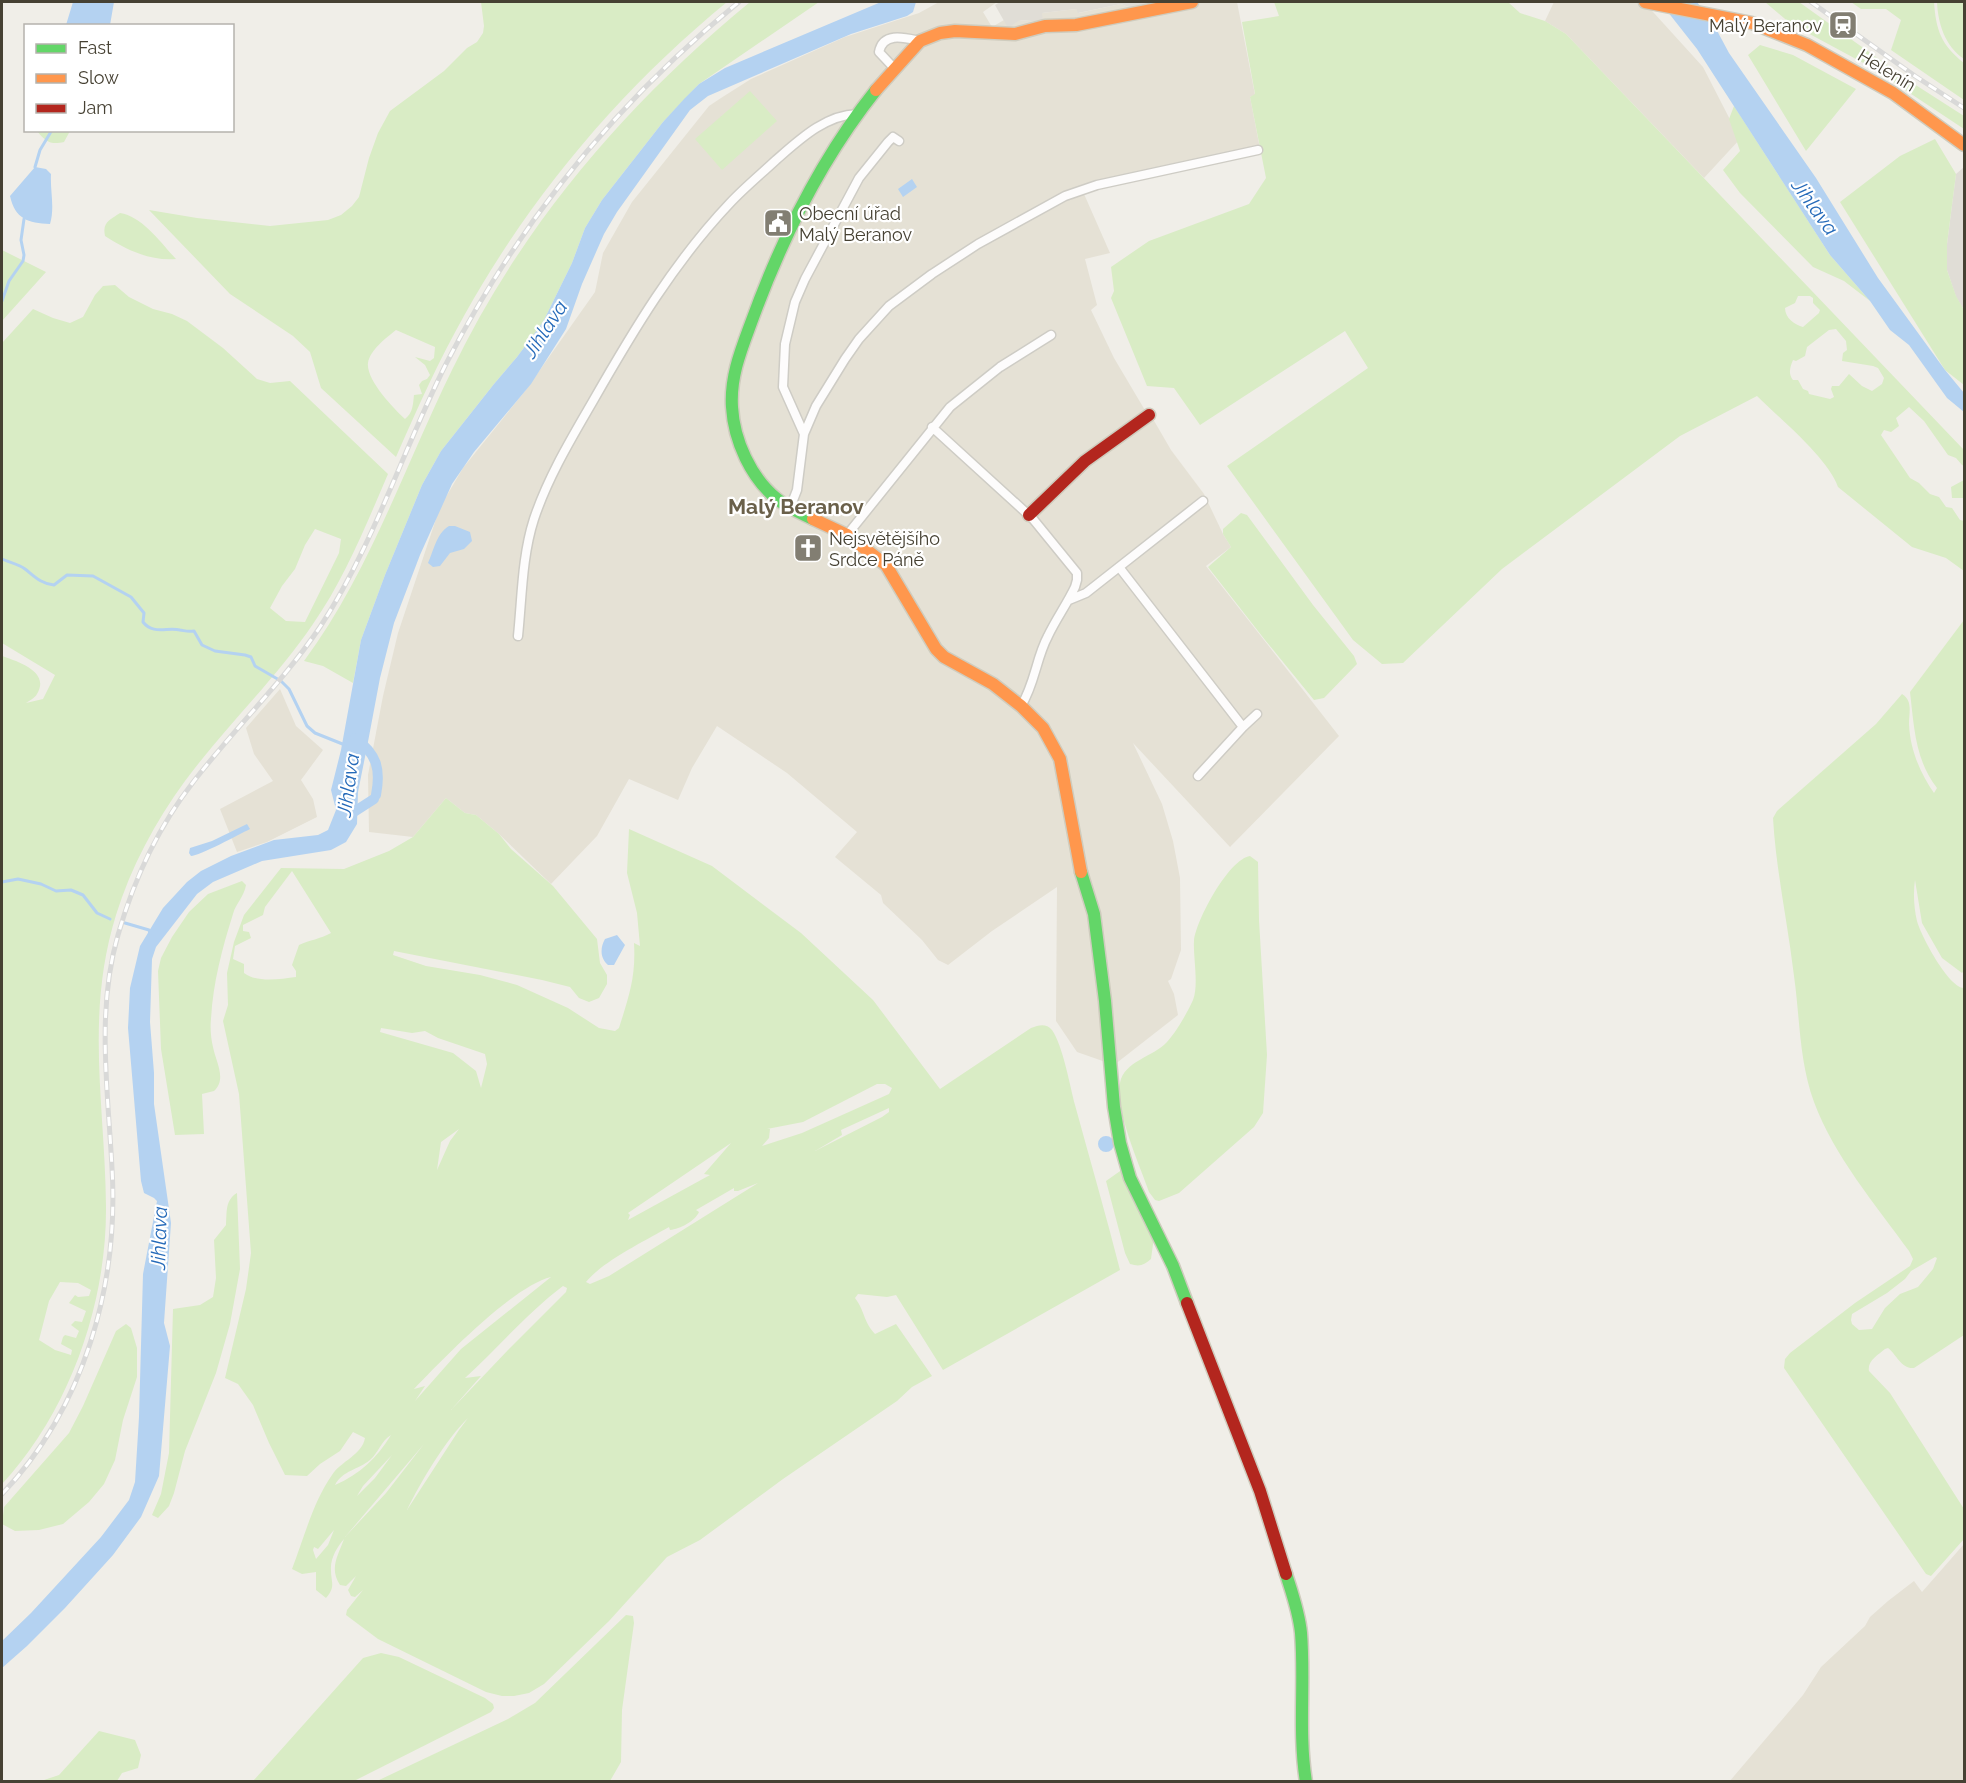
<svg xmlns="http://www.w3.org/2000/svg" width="1966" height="1783" font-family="Raleway,sans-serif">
<rect width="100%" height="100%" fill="#f0eee8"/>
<path fill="#e5e1d5" d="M939 2H997L983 12 992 27 1004 20 1008 27 1019 20 1042 22V13L1076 9 1079 13 1121 4 1131 8 1159 2H1237L1255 95 1250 97 1261 154 1105 187 1084 194 1110 253 1085 259 1097 305 1091 310 1114 358 1146 412 1153 419 1171 450 1204 494 1223 534 1231 547 1206 566 1339 736 1230 847 1133 743 1162 804 1173 841 1180 878 1181 950 1171 979 1168 981 1174 994 1178 1015 1114 1065 1077 1052 1056 1021 1057 887 992 931 948 965 938 960 922 940 883 903 881 895 835 857 857 832 787 773 717 726 692 768 678 800 629 779 597 836 551 884 499 834 476 815 465 813 446 798 413 837 369 832 368 775 383 696 398 633 440 507 463 468 525 391 595 292 603 253 632 202 709 106 721 98 751 79 845 37 919 13Z
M1554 2H1644L1703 67 1740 139 1704 178 1566 34 1545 21Z
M280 689 296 726 323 750 301 780 313 799 317 817 267 842 237 852 220 809 273 781 254 754 246 728Z
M1964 1544V1781L1729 1782 1803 1695 1821 1667 1865 1626 1870 1617 1888 1601 1914 1581 1922 1592Z"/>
<path fill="#e0ddd6" d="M1000 2H1159L1131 8 1121 4 1078 13 1076 9 1042 13 1043 22 1020 20 1008 28 995 5Z
M1964 167V310L1956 297 1947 270V244L1956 174Z"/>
<path fill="#d9ecc5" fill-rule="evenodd" d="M481 2H727C622 88 532 194 465 314 439 360 417 409 396 457L321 388 310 352 293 336 230 294 149 210 197 218 270 226 328 220 341 215 352 206 359 197 369 158 378 133 390 111 444 71 467 48 477 42 483 33 484 26ZM396 330 435 347 434 358 430 361 415 357 425 365 430 375 427 379 422 381 419 385 422 394 414 395C413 404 413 413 405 419 393 408 366 380 368 363 370 350 386 338 396 330Z
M750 2H819L699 84 663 122 602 200 585 228 572 263 543 322 517 357 494 384 441 451 422 485 385 575 361 640 353 683 323 666 304 661C369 573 404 468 452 370 522 225 626 104 750 2Z
M1274 2H1508L1520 13 1545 21 1566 34 1964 450V466L1962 465 1956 458 1948 455 1924 421 1909 407 1896 418 1899 426 1891 432 1884 430 1881 435 1910 478 1919 483 1930 494 1939 497 1946 507 1952 508 1960 520 1964 521V571L1946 558 1912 547 1838 487C1828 458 1779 418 1757 396L1680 436 1502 569 1403 663 1382 664 1353 640 1227 466 1368 368 1345 331 1200 425 1174 388 1147 386 1111 298 1114 291 1111 267 1149 241 1249 204 1266 178 1250 97 1255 94 1242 22 1279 16ZM1798 296H1810L1813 298V303L1820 310 1819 313 1803 327C1795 325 1785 318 1785 308L1795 303ZM1836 329 1846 341 1847 350 1843 353 1842 361 1873 366 1878 368 1884 378 1882 384 1872 391 1862 386 1849 374 1839 386H1832L1831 389 1834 397 1830 399 1809 394 1808 391 1803 389 1798 380H1793C1788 374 1790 367 1793 360L1796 361 1805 356 1807 347 1829 330Z
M1765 2H1799L1911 82 1964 116V129L1869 66 1791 24Z
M1851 2H1934C1936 30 1941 45 1964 63V100L1891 50 1901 20 1886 9H1861Z
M1937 2H1964V59C1945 46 1938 24 1937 2Z
M1760 45 1793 55 1856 89 1806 151 1748 55Z
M750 91 777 121 722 170 695 139Z
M1734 106 1830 255 1870 301 1844 281 1813 267 1740 193 1723 170 1740 151 1729 119Z
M37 131H70L64 142C51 145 46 142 37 131Z
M1935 139 1956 174 1947 244V270L1956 296 1964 310V385L1945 370 1840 202 1900 156Z
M120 213C142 216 161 243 176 259 149 261 127 250 105 236 102 222 110 220 120 213Z
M2 250 46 272 2 321Z
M115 285 129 297 153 309 172 314 187 321 223 348 257 379 270 383 290 381 388 474C366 525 345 578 313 624 275 680 225 727 185 781 155 822 131 867 116 915 85 1015 105 1105 106 1206 107 1304 69 1412 2 1484V656C16 661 51 671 37 694 35 698 29 701 26 703L43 699 55 675 2 643V343L33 309 53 318 70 323 83 317 95 295 103 286ZM315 529 341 539 339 553 305 622 286 621 270 608 282 586 295 569 305 545ZM60 1282 78 1283 91 1290 89 1296 78 1297 75 1295 69 1303 86 1311 82 1322 75 1321 71 1325 79 1331 76 1338 65 1335 63 1337 61 1344 72 1350 71 1355 55 1350 39 1340 49 1301Z
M1964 480V498H1952L1951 487Z
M1241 513 1247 515 1313 605 1354 656 1357 664 1324 698 1314 700 1265 640 1208 567 1231 547 1223 534V529Z
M1964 620V971L1962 973 1942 958 1922 923 1915 880C1913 893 1914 908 1917 921 1921 936 1949 988 1964 988V1335L1914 1368C1901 1369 1897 1355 1888 1348L1885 1349C1878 1355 1867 1361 1869 1371L1890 1393 1964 1509V1539L1931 1576 1926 1574 1784 1368 1785 1359 1790 1353 1855 1303 1910 1266 1913 1259 1909 1251C1875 1204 1834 1156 1814 1102 1799 1061 1800 1018 1794 976 1788 924 1776 871 1773 818L1777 811 1876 724 1902 694C1913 701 1909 712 1909 724 1910 749 1920 773 1934 793L1937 788C1915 760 1914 726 1910 692ZM1935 1257 1937 1258 1933 1269 1918 1287 1900 1294 1885 1308 1872 1329 1859 1330 1852 1324 1851 1320 1852 1314 1887 1293 1905 1279 1911 1271Z
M446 798 465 813 476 815 499 834 511 849 553 886 597 939 600 963 607 975V984L599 998 589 1002 579 998 570 987 542 980 394 951 393 955 426 966 480 975 517 985 568 1008 599 1028 615 1031 619 1028C629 996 636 977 634 943L640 946 637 913 627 873 629 829 712 866 801 933 873 1000 940 1089 1031 1028C1039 1025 1046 1023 1052 1030 1063 1046 1070 1086 1075 1105 1090 1160 1106 1215 1120 1270L943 1370 896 1295 887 1297 858 1294 855 1298C865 1311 863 1321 875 1334L896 1324 932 1376 912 1387 897 1401 783 1479 700 1540 667 1557 609 1621 544 1684 529 1693 514 1696H502L486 1692 378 1639 346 1615 347 1610 363 1590 355 1597 351 1596 348 1590 356 1576 346 1586 340 1585C329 1568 338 1556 344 1539 337 1547 330 1559 331 1570 331 1583 336 1586 326 1598L316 1590V1572L302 1574 292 1569C304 1538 313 1502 332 1475 341 1461 362 1455 365 1438L353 1432 340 1451 320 1464 307 1476 285 1475 269 1443 253 1405 238 1384 225 1378 246 1289 251 1253 239 1094 223 1021 228 1005 227 973 234 942 244 915 281 868 344 869 389 851 413 837ZM292 871 331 933C320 939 310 940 299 945L292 965 296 971V977C280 979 257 983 244 973V964L233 959 235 946 251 938 249 932 243 931V925L263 915 265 907ZM381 1028 412 1033 425 1031 438 1038 485 1054 487 1064 481 1088 476 1071 453 1053 380 1032ZM877 1084H885L892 1088 889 1094 802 1133 762 1146 769 1138 770 1129H767L803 1122ZM889 1108V1112L882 1117 815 1151 842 1135 841 1130ZM459 1129 450 1141 437 1170 441 1142ZM731 1143 704 1174 710 1175 628 1220 630 1215 628 1213ZM758 1183 609 1276 590 1284 586 1282C603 1261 645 1241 669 1227L670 1230C680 1229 695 1221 699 1212L696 1210 734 1188V1191H738ZM551 1277 461 1349 415 1401 425 1386 414 1389C443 1359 513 1286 551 1277ZM563 1286 567 1288 566 1292 508 1350 451 1410 481 1376 465 1378C498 1348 527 1313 563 1286ZM468 1418 459 1430 407 1510C420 1483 446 1439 468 1418ZM391 1435C377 1458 360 1474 335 1485 343 1470 358 1470 370 1460 379 1452 381 1441 391 1435ZM424 1444 386 1493 345 1537ZM392 1455 375 1478 357 1496 363 1486ZM334 1530 328 1545 316 1559 313 1550 314 1547 318 1549Z
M1250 856 1258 862 1259 920 1267 1055 1263 1113 1254 1127 1179 1193 1159 1201 1155 1200 1149 1192C1140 1166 1114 1108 1120 1083 1124 1061 1153 1057 1167 1042 1177 1031 1187 1013 1193 1000 1199 985 1193 957 1194 941 1196 920 1229 859 1250 856Z
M242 881 246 885C244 897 236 903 233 914 222 949 213 983 211 1019 210 1028 211 1039 213 1047 216 1062 227 1079 214 1091L202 1094 204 1134 175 1135 161 1049 158 971 161 958 172 937 189 912 208 894Z
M1123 1169 1143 1219 1154 1237 1151 1259C1144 1265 1140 1267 1130 1264L1125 1253 1106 1181Z
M237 1193 240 1269 230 1324 216 1373 185 1451 174 1493 169 1506 158 1518 152 1515 161 1494 169 1453 173 1309 200 1305 213 1297 216 1278 214 1240 226 1225C227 1212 225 1200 237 1193Z
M126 1324 131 1328 137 1348V1377L123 1420 115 1460 104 1484 89 1502 63 1524 39 1530 15 1531 2 1524 4 1507 69 1433 83 1406 116 1331Z
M626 1615 633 1616 634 1623 622 1710 621 1762 610 1781H377L508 1719 535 1703Z
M381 1653 399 1657 485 1698 493 1704 494 1708 491 1712 354 1781H253L363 1658Z
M99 1731 135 1740 141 1755 138 1768 122 1773 117 1781H41L59 1775Z"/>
<path fill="#b4d2f1" d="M73 2H114L110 25H66Z
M881 2H916L913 12 907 16 851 34 708 96 690 110 617 212 604 234 582 284 566 329 531 384 474 452 452 484 420 555 394 623 380 678 367 747 358 792 357 824 346 842 331 850 262 861 213 882 197 894 156 947 152 959 150 1022 154 1073V1104L171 1223 164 1323 170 1346 159 1476 141 1517 113 1555 65 1608 27 1646 2 1668V1641L31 1613 101 1537 129 1500 135 1482 139 1417 143 1274 157 1201 154 1198 144 1193 141 1181 128 1028 130 988 140 946 163 908 187 882 201 871 231 856 274 840 318 835 328 830 336 810 331 790 341 750 361 640 385 575 422 485 441 451 494 384 517 357 543 322 572 263 585 228 602 200 663 122 685 98 699 84 725 68Z
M1660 2H1697L1714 25 1729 53 1816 178 1878 278 1945 370 1964 393V412L1947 398 1909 345 1890 330 1870 301 1830 255 1697 49Z
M35 167 46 169 51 174C50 190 55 208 50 224 28 223 15 219 10 196Z
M912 179 917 187 903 197 898 189Z
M449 526H455L470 532 472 541 464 549 450 553 440 566 433 567 428 563C434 550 436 534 449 526Z
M247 824 250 829C240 834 199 856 191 856L189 853 190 848 212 841Z
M617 935 625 945 614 965H608C600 958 600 948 605 939Z
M1098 1144a8 8 0 1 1 16 0a8 8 0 1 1-16 0Z"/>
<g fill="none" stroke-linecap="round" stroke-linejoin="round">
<path stroke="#b4d2f1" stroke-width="3" d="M35 167 40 150 52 130
M2 301 9 281 23 261 24 255 21 240 24 219
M2 559C8 562 19 564 25 569 34 576 41 584 54 585L67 575 93 576 131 597 144 613 143 622C153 635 167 627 180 630 186 631 188 632 194 631L202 645 215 651 245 655 251 657 255 666 281 681 289 689 307 726 315 733 345 745
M2 882 18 879 41 884 56 891 71 890 83 895 97 913 110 919
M125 923 149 930 150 934"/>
<path stroke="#b4d2f1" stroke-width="10" d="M355 738C377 754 381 769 376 795
M346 817 374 799"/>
<g stroke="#ceccc5" stroke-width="11">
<path id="street" d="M894 68 879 52C883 31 906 38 920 41
M932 427 1033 519 1077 573V580L1075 587C1067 604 1056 619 1048 636 1036 658 1035 684 1021 706
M804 434 783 387 785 344 795 302 805 279 859 178 888 142 893 137 899 141
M790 508 797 490 804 434 816 406 845 359 859 339 889 306 932 274 978 244 1065 196 1097 185 1258 150
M847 535 950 407 1000 367 1051 335
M1119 567 1243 727 1198 776
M1069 600 1086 593 1203 501
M518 636C522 597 522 556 534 519 548 477 571 439 593 401 633 331 674 262 730 203 744 188 761 174 776 160 799 140 825 115 857 114
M1243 727 1257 714"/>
</g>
<g stroke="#cfccbe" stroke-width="15">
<path id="fast" d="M813 519C801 513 788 508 777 499 751 478 734 441 732 407 730 377 741 350 751 323 781 240 821 159 876 90
M1081 872 1094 914 1105 1001 1114 1107 1120 1143 1130 1178 1173 1266 1187 1303
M1286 1574C1292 1593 1299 1612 1301 1633 1305 1682 1298 1732 1306 1782"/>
</g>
<g stroke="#cfccbe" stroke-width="15">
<path id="slow" d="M1645 2 1752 23 1807 45 1893 93 1964 145
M876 90 920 41 940 33 955 31 1015 34 1045 26 1076 25 1192 2
M813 519 847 535 886 565 936 649 944 657 993 684 1021 706 1043 728 1060 759 1081 872"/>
</g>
<g stroke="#cfccbe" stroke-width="15">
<path id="jam" d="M1029 515 1085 461 1149 415
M1187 1303 1260 1491 1286 1574"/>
</g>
<use href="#street" stroke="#fdfcfc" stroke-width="8"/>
<use href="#fast" stroke="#63d668" stroke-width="12"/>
<use href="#slow" stroke="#ff974d" stroke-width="12"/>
<use href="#jam" stroke="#b3261e" stroke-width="12"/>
<g stroke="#d9d9d8" stroke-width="5">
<path id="rail" d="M1811 2 1915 76 1964 108
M2 1494C84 1408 119 1285 112 1168 108 1090 96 1011 118 935 134 879 158 827 194 781 234 729 283 682 320 627 374 545 403 449 447 362 519 223 617 101 739 2"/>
</g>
<use href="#rail" stroke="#fff" stroke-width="3" stroke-dasharray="9" stroke-linecap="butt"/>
</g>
<defs>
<g id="station-square" transform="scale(1.5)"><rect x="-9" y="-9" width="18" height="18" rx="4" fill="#827e72" stroke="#fff"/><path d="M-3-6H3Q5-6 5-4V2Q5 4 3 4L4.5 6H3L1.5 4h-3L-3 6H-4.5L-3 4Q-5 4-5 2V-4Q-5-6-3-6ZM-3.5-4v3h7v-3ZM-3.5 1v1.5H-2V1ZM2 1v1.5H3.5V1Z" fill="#fff"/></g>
<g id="civic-square" transform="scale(1.5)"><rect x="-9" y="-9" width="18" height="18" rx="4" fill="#827e72" stroke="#fff"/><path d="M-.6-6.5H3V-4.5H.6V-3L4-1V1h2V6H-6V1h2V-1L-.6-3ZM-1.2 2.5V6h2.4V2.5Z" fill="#fff"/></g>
<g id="church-square" transform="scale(1.5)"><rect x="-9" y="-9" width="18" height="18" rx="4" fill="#827e72" stroke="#fff"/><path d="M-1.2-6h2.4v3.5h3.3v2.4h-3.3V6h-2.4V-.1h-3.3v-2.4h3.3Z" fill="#fff"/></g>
</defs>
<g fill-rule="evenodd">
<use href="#station-square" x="1843" y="25"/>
<use href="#civic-square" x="778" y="223"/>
<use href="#church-square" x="808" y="548"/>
</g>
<g text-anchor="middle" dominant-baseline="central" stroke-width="4.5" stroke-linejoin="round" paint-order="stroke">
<g font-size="18" fill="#464133" stroke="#fff" text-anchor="start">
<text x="1822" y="25" text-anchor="end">Malý Beranov</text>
<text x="799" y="213">Obecní úřad<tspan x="799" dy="21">Malý Beranov</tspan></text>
<text x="829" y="538">Nejsvětějšího<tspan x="829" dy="21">Srdce Páně</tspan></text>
</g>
<g font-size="18" fill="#464133" stroke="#fff">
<text transform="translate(1887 70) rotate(31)">Helenín</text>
</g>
<g font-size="20" font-style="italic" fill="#256ab9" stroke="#fff">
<text transform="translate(1815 207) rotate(54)">Jihlava</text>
<text transform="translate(545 329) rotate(-57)">Jihlava</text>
<text transform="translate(348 785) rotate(-82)">Jihlava</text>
<text transform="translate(159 1238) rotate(-88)">Jihlava</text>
</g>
<g font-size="21" font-weight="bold" fill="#6a604a" stroke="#fff">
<text x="796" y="506">Malý Beranov</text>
</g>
</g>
<rect width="1966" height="1783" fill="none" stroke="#464133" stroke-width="6"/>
<rect x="24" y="24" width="210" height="108" fill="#ffffff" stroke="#b5b3ad" stroke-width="1.5"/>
<rect x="36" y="44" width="30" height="9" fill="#63d668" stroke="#b5b3ad" stroke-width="1.5"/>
<text x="78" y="54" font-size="18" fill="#464133">Fast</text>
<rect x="36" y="74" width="30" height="9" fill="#ff974d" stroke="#b5b3ad" stroke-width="1.5"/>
<text x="78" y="84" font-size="18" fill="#464133">Slow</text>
<rect x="36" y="104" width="30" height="9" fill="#b3261e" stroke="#b5b3ad" stroke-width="1.5"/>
<text x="78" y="114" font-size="18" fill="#464133">Jam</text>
</svg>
